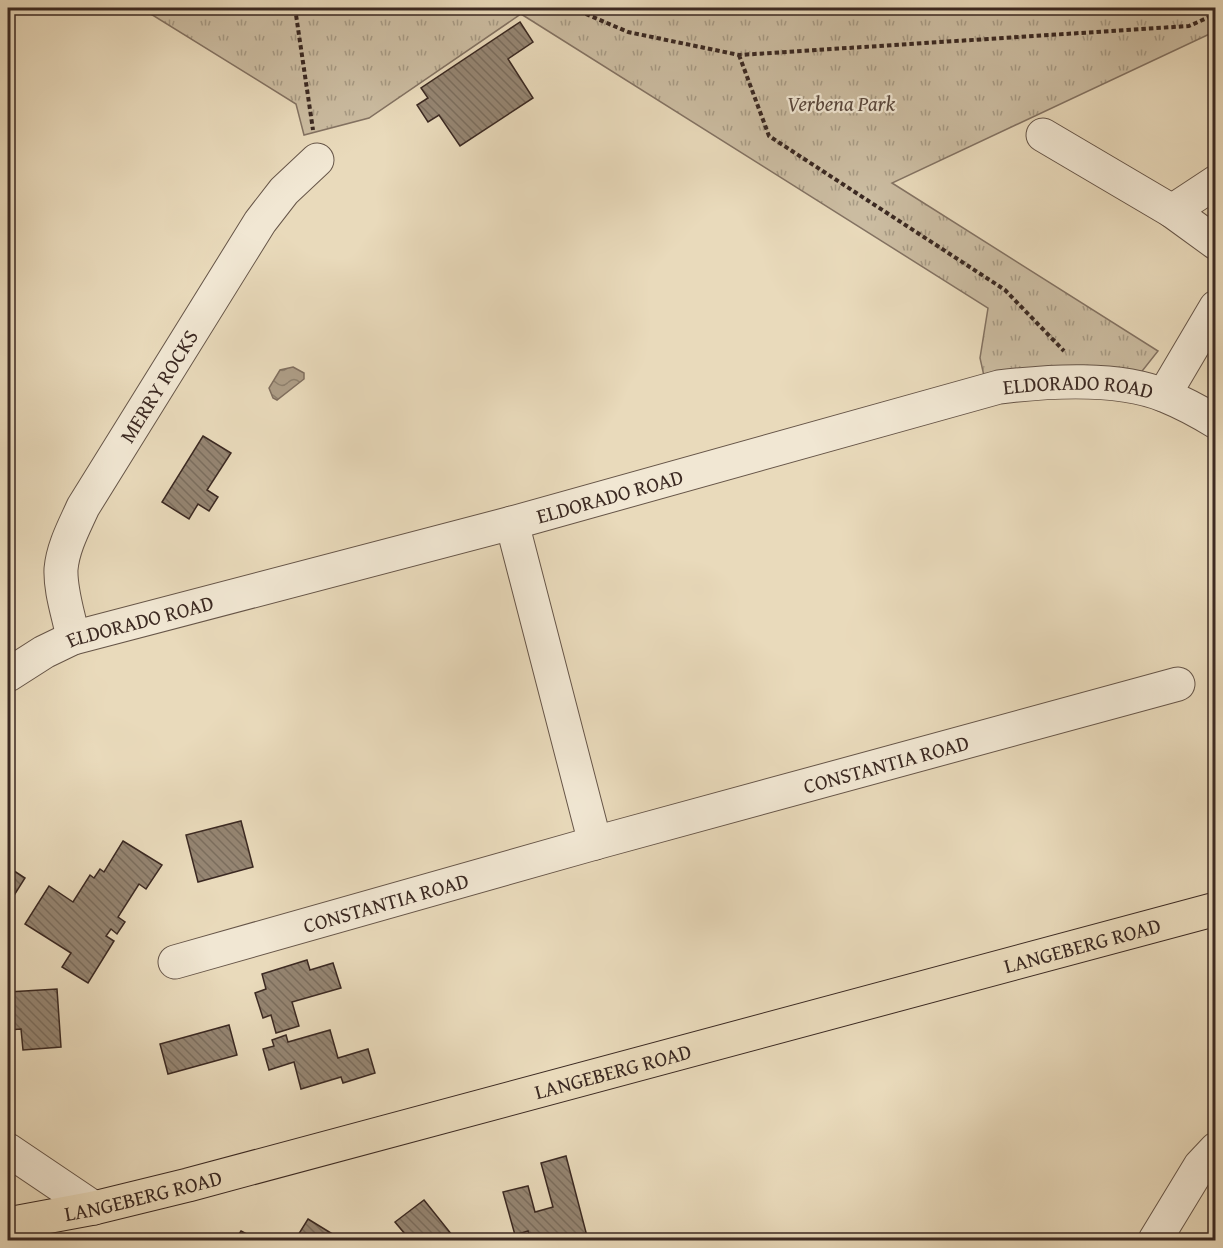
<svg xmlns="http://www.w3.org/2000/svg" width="1223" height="1248" font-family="'Gentium Book Plus',serif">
<defs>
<pattern id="park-tufts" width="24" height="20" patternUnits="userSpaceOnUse" patternTransform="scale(1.5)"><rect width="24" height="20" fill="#cbbca1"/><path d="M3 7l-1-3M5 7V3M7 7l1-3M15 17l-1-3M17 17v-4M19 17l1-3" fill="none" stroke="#a69983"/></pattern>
<pattern id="water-waves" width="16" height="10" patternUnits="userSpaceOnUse" patternTransform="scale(1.5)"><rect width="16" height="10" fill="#ae9e87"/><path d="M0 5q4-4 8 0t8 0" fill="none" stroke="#8f816e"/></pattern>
<pattern id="building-back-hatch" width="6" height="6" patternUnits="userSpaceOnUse" patternTransform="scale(1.5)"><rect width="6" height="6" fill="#958572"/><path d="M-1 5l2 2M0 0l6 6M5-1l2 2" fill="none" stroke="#7b6d5d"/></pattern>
</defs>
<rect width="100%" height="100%" fill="#e9dabb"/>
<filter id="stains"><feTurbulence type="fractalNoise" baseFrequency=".00333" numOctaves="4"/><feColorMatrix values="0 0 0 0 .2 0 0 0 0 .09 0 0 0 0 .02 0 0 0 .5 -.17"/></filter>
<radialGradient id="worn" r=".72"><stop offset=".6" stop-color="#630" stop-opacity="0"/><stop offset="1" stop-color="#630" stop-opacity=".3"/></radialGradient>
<path fill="url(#park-tufts)" stroke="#837262" stroke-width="1.5" d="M141 8H1215L1216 31 892 183 1158 351 1139 375 984 376 980 358 988 308 521 14 369 118 304 135 296 104Z"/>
<path fill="url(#water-waves)" stroke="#806f5f" stroke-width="1.5" d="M293 367 304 373V379L277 400 273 398 269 388 280 370Z"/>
<path fill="url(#building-back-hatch)" stroke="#3b2922" stroke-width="1.5" d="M520 22 533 42 508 59 533 98 460 146 439 115 428 122 417 105 428 98 421 88Z
M203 436 231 453 207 490 218 497 209 511 198 504 189 519 162 502Z
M241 821 253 867 198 882 186 835Z
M123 841 162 865 146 889 139 884 118 917 125 922 117 934 111 929 106 936 114 941 88 983 62 967 71 953 25 924 49 886 73 902 90 875 94 878 100 869 104 872Z
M8 867 25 878 8 905Z
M307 960 310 970 333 963 341 988 292 1002 299 1026 276 1033 271 1015 263 1018 255 993 266 989 262 974Z
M57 989 61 1047 23 1050 21 1029 8 1030V992Z
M229 1025 237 1055 168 1074 160 1044Z
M330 1030 338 1058 368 1049 375 1073 343 1083 341 1077 301 1089 294 1062 269 1070 263 1049 274 1046 272 1040 286 1035 288 1042Z
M566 1156 588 1240H531L528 1231 515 1235 503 1192 528 1186 535 1212 553 1207 541 1163Z
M424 1200 456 1240H410L395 1222Z
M308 1219 339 1238 337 1240H295Z
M241 1231 254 1238 255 1236 263 1240H235Z"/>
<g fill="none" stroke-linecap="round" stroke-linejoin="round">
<g stroke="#665548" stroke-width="35">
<g id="minor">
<path d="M1043 135 1172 211"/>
<path d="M1216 182 1172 211 1216 243"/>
<path d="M1164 395 1216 307"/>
<path d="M512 523 595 843"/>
<path id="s1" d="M73 638C69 616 60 591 61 569 63 547 74 527 83 507L260 222 284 191 317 160"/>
<path id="s2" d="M8 675 44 652 73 638 512 523 999 387C1049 381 1118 376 1166 396 1183 403 1200 412 1216 422"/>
<path id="s3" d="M175 962 595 843 1178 684"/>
<path d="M8 1150 94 1208"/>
<path d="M1155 1240 1200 1166 1216 1149"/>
</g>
</g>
<g stroke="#3b2922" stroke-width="35">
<g id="major">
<path id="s4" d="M8 1224 94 1208 188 1185 1216 909"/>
</g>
</g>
<path stroke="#3b2922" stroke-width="4" stroke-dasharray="4.5 3" stroke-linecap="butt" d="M295 8 313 130
M572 8 628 32 739 55 1189 26 1216 14
M739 55 769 136 1005 290 1064 351"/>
<use href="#minor" stroke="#f1e7d3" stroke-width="33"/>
<use href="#major" stroke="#e9dabb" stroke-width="33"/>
</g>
<g text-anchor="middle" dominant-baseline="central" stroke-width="4.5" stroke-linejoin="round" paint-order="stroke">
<g font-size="21" font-style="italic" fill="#58463b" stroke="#f1e7d3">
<text x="841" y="103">Verbena Park</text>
</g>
<g font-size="21" fill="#3b2922" stroke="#f1e7d3">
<text stroke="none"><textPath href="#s1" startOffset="279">MERRY ROCKS</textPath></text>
<text stroke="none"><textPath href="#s2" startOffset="1114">ELDORADO ROAD</textPath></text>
<text stroke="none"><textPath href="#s2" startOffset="630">ELDORADO ROAD</textPath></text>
<text stroke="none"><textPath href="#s2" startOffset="144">ELDORADO ROAD</textPath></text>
<text stroke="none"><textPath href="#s3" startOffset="738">CONSTANTIA ROAD</textPath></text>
<text stroke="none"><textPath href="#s3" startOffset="219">CONSTANTIA ROAD</textPath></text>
<text stroke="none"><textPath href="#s4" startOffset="1110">LANGEBERG ROAD</textPath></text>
<text stroke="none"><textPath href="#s4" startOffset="624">LANGEBERG ROAD</textPath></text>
<text stroke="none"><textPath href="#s4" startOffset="138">LANGEBERG ROAD</textPath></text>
</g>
</g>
<rect width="1223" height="1248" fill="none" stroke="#e9dabb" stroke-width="30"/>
<rect x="9" y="9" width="1205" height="1230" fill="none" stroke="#3b2922" stroke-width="3"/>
<rect x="15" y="15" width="1193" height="1218" fill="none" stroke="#3b2922" stroke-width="1.5"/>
<rect width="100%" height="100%" filter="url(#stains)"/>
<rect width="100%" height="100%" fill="url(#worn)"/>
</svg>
